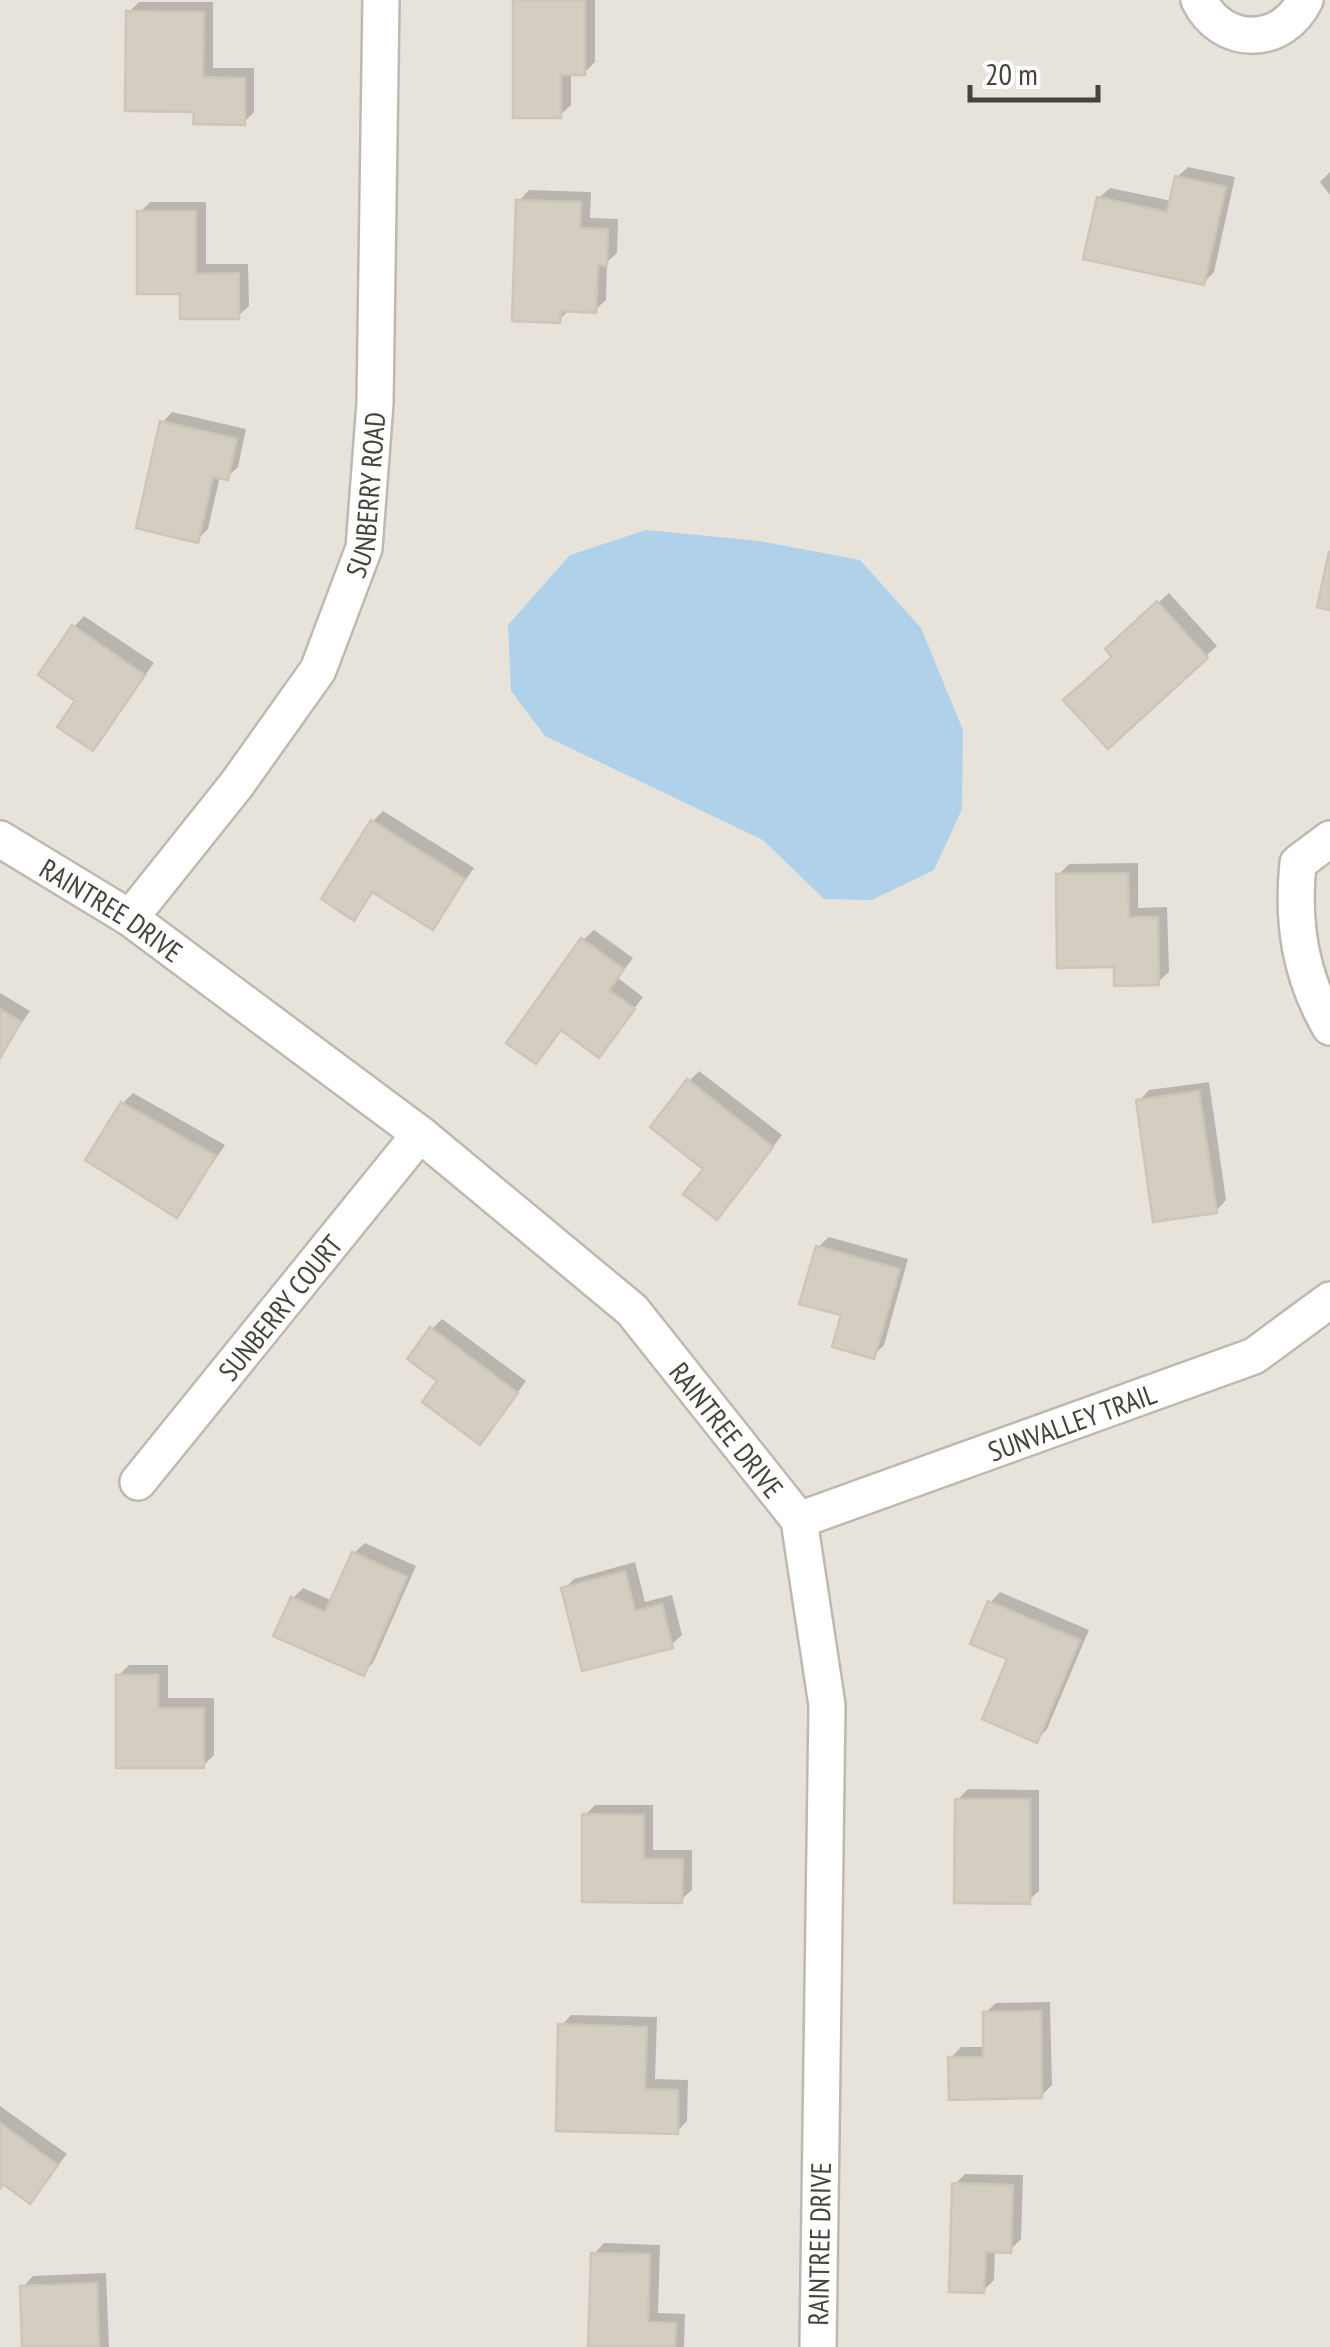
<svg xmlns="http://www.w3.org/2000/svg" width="1330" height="2347" font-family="'PT Sans Narrow',sans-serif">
<rect width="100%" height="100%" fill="#f4f1eb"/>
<path fill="#e7e3da" d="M0 0H1330V2347H0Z"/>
<path fill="#afd1e9" d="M646 530 760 541 860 560 921 628 963 730 962 809 934 870 872 900 824 899 763 840 545 736 511 691 508 625 570 555Z"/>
<path fill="#0003" d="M515 0H595V62L584 73H571V105L560 115Z
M139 2H213V68H254V112L244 122 196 109 129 12Z
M1188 167 1235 177 1214 272 1204 282 1099 198 1110 188 1172 201 1177 177Z
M1330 172V195L1320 182Z
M529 190 591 192 590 218 618 219 617 253 607 262 606 300 595 310 570 309 559 320 519 201Z
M150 202H206V264H248L249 306 238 316 182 292 140 212Z
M172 412 246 429 238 467 227 477 220 476 208 529 197 540 162 423Z
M1169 593 1217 646 1108 746 1118 639Z
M84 616 154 663 93 748 78 700 74 627Z
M383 811 474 868 432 927 375 890 354 917 373 821Z
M1138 863V908L1167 907 1169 972 1158 982 1116 964 1058 875 1069 864Z
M594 930 633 958 618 978 643 997 599 1055 562 1029 536 1061 583 940Z
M0 993 30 1011 0 1055Z
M699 1071 782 1135 727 1207 707 1168 689 1081Z
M1209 1082 1226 1200 1216 1211 1139 1101 1149 1090Z
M133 1093 225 1145 177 1215 123 1103Z
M829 1237 908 1259 884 1345 873 1356 844 1313 818 1247Z
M442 1319 526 1381 490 1431 440 1381 432 1329Z
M365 1543 416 1566 373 1663 363 1673 293 1598 303 1588 333 1601 354 1553Z
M635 1562 645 1602 672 1595 682 1635 671 1645 564 1589 574 1579Z
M1000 1592 1089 1630 1047 1729 1037 1740 990 1603Z
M129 1665H168V1698H214V1755L203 1766 118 1676Z
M968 1789 1039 1790V1891L1028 1901 957 1800Z
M595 1805H653V1850H692V1890L681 1900 585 1815Z
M1050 2002 1052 2085 1041 2096 951 2058 961 2047H986L985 2013 996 2003Z
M571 2015 657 2017 655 2079 688 2080 687 2121 677 2132 561 2026Z
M0 2106 67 2154 30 2200 5 2182 0 2189Z
M965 2174 1023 2175 1021 2239 1010 2250 995 2249 994 2280 983 2291 955 2184Z
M604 2243 660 2245 658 2313 685 2314 684 2347H591L594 2254Z
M106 2273 109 2347H23V2287L33 2276Z"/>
<path fill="#d4cdc2" stroke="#cec5b6" stroke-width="2.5" d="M513 0H585V75H561V118H513Z
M126 11 204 12 203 77 245 78V125L193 124 194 112 125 111Z
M1175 176 1226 187 1204 285 1083 259 1097 197 1167 212Z
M516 200 581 202 580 228 608 229 607 266 598 265 596 313 561 311 560 323 512 321Z
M137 211H196V274L239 273V319H180V294H137Z
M160 421 237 439 228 480 213 477 198 543 136 528Z
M1329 552H1330V610L1317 607Z
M1157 601 1208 658 1108 749 1063 700 1112 657 1105 649Z
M72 625 145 675 93 751 57 727 75 701 38 675Z
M371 820 465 879 433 930 372 892 354 921 321 899Z
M1128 873 1129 917H1158L1159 985 1114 986V967L1057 968 1056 874Z
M581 938 624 969 609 990 635 1009 599 1058 561 1030 536 1064 506 1043Z
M0 1009 21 1022 0 1058Z
M687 1079 773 1147 717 1220 683 1194 703 1169 650 1127Z
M1199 1091 1217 1213 1153 1222 1136 1100Z
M121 1102 216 1156 177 1218 85 1160Z
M816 1246 900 1269 874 1359 832 1347 841 1315 799 1304Z
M430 1327 518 1393 480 1445 422 1402 437 1381 407 1359Z
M352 1552 407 1577 364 1676 273 1636 291 1597 325 1612Z
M625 1571 635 1611 662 1604 673 1648 582 1671 561 1588Z
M988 1601 1080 1640 1037 1743 982 1719 1007 1659 970 1644Z
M116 1675H158V1708H204V1768H116Z
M955 1799H1030V1904L954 1903Z
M582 1814 644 1815V1859H683L682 1903 582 1902Z
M1041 2011 1042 2098 949 2100 948 2057H983V2012Z
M558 2024 647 2027 645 2089 678 2090V2134L556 2131Z
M0 2123 58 2165 30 2204 3 2184 0 2189Z
M952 2183 1013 2185 1011 2253 986 2252 984 2293 949 2292Z
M591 2253 650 2254 648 2322 676 2323 675 2347H588Z
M97 2283 99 2347H22L20 2286Z"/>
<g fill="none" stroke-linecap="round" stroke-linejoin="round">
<g stroke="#beb9af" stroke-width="40">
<g id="minor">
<path d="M1199 0C1222 47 1282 47 1305 0"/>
<path id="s1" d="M0 839 130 918 420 1134 632 1310 799 1520 827 1705 818 2347"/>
<path d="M1330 839 1298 863C1292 923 1300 975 1330 1027"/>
<path id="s2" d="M130 918 237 784 318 670 364 548 375 403 381 0"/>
<path id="s3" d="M138 1482 420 1134"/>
<path id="s4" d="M799 1520 1254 1356 1330 1300"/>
</g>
</g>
<use href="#minor" stroke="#fff" stroke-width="35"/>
</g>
<g text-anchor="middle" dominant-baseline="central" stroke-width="8" stroke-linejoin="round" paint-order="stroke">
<g font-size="28" fill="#47423a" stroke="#fff">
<text stroke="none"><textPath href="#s2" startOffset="495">SUNBERRY ROAD</textPath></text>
<text stroke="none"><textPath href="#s1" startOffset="132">RAINTREE DRIVE</textPath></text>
<text stroke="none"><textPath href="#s3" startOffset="225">SUNBERRY COURT</textPath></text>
<text stroke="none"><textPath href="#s4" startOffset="290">SUNVALLEY TRAIL</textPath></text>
<text stroke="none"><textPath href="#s1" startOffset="942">RAINTREE DRIVE</textPath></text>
<text transform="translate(819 2244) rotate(-89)">RAINTREE DRIVE</text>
</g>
</g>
<path d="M970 85v15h128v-15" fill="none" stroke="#47423a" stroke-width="5"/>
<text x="985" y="85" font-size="30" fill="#47423a" stroke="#ffffff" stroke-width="8" paint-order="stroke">20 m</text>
</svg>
